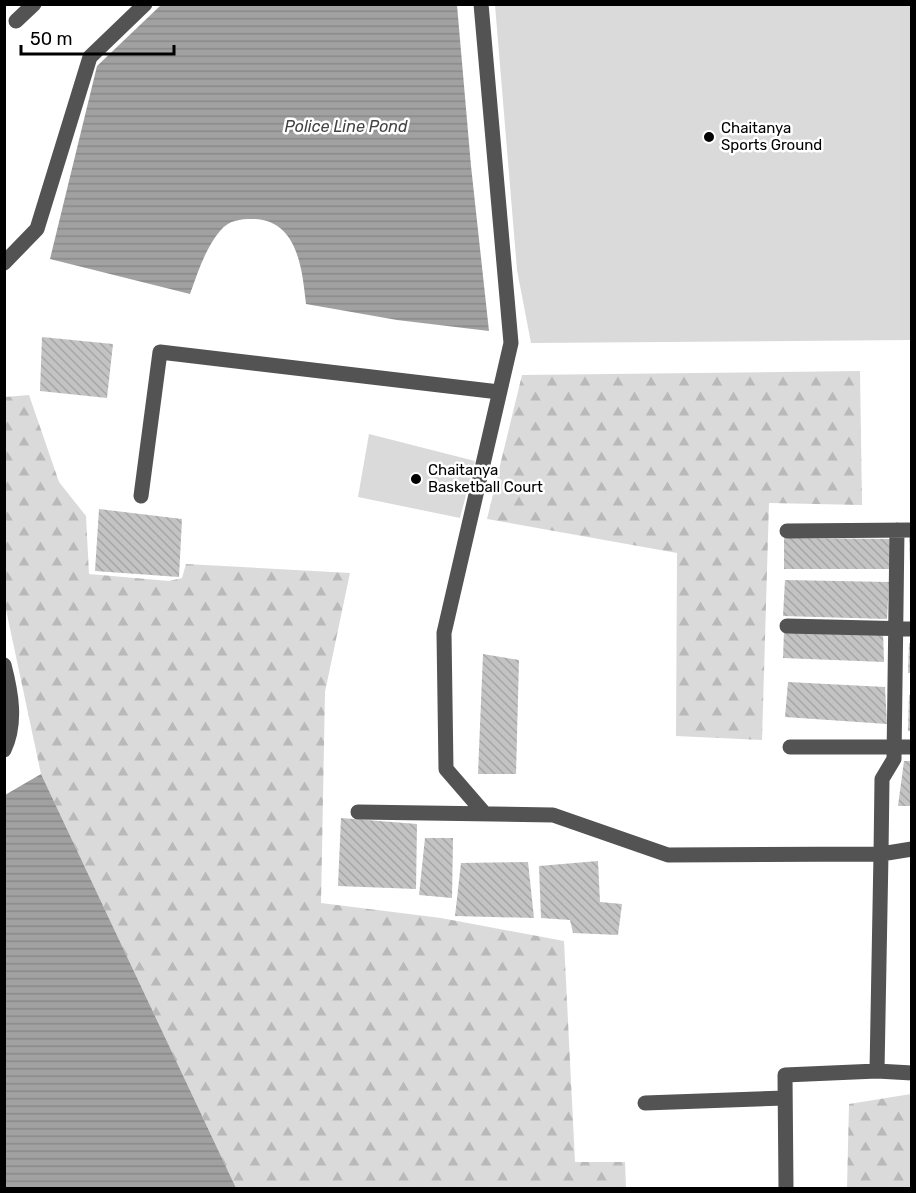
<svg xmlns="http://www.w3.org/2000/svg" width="916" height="1193" font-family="Rubik,sans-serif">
<defs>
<pattern id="forest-firs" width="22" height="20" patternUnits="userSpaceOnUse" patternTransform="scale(1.5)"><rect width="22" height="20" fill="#dadada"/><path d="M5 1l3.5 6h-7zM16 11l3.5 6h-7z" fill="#b9b9b9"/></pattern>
<pattern id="water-rules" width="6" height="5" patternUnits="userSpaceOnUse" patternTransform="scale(1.5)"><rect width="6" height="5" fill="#a1a1a1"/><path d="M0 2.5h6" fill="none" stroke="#898989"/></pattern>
<pattern id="building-back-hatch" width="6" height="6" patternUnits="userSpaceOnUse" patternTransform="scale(1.5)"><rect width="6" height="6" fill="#c3c3c3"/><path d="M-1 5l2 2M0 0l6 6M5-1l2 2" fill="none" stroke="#a6a6a6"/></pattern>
</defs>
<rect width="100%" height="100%" fill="#fff"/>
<path fill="#dadada" d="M495 5H911V340L531 343 517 270Z
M369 434 475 461 460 518 358 497Z"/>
<path fill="url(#forest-firs)" d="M860 371 862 505 769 503 762 740 676 736 677 553 487 519 522 375Z
M29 395 59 482 86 516 89 574 169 581 182 578 186 564 350 573 325 692 321 903 441 918 564 941 575 1162H625L626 1188H236L41 774 5 605V397Z
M911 1094V1188H847L849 1104Z"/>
<path fill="url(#water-rules)" d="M161 5H457L471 166 489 331 397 320 306 304C302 269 298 220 253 219 240 219 229 220 220 231 205 249 198 272 190 294L50 259 97 66Z
M41 774 236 1188H5V795Z"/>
<path fill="url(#building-back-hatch)" d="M42 337 113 344 107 398 40 391Z
M99 509 182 519 179 577 95 571Z
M909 537H912V566H910Z
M784 538 890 539 891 569H784Z
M785 580 889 582 887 619 783 616Z
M784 631H883L884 662 783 658Z
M909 643H912V673H908Z
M483 654 519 660 516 774H478Z
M788 682 885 687 887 724 785 717Z
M909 695H912V731H908Z
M904 761H912V806H898Z
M341 818 417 824 416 889 338 886Z
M425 838H453L452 898 419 895Z
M598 861 600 902 622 904 618 935 573 933 570 920 541 918 539 866Z
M528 862 534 918 455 916 461 863Z"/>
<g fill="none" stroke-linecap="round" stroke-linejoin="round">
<path stroke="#535353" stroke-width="15" d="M481 4 511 343 444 633 446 769 485 814
M16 21 34 4
M4 263 37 229 90 57 145 4
M141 496 160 352 499 392
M787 531 912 530
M787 626 912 629
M4 665C11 692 17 723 4 750
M790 747H912
M358 812 553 815 668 855 881 854 882 779 894 759 897 530
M877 1071 881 854 912 849
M645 1103 785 1098
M786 1188 785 1075 877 1071 912 1073"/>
</g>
<g fill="#000" stroke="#fff" stroke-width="2">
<circle cx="709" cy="137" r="6"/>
<circle cx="416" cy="479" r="6"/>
</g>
<g text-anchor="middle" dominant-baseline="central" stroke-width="5" stroke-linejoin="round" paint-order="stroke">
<g font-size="15" fill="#000" stroke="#fff" text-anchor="start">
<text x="721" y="128">Chaitanya<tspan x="721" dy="17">Sports Ground</tspan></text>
<text x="428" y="470">Chaitanya<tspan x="428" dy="17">Basketball Court</tspan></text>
</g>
<g font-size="16" font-style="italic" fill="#424242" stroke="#fff">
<text x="346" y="126">Police Line Pond</text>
</g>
</g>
<rect width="916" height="1193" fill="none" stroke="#000000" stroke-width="12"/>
<path d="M21 45v9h153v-9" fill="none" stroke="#000000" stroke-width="3"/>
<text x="30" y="45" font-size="18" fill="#000000" stroke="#ffffff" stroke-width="4.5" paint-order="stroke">50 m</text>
</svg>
